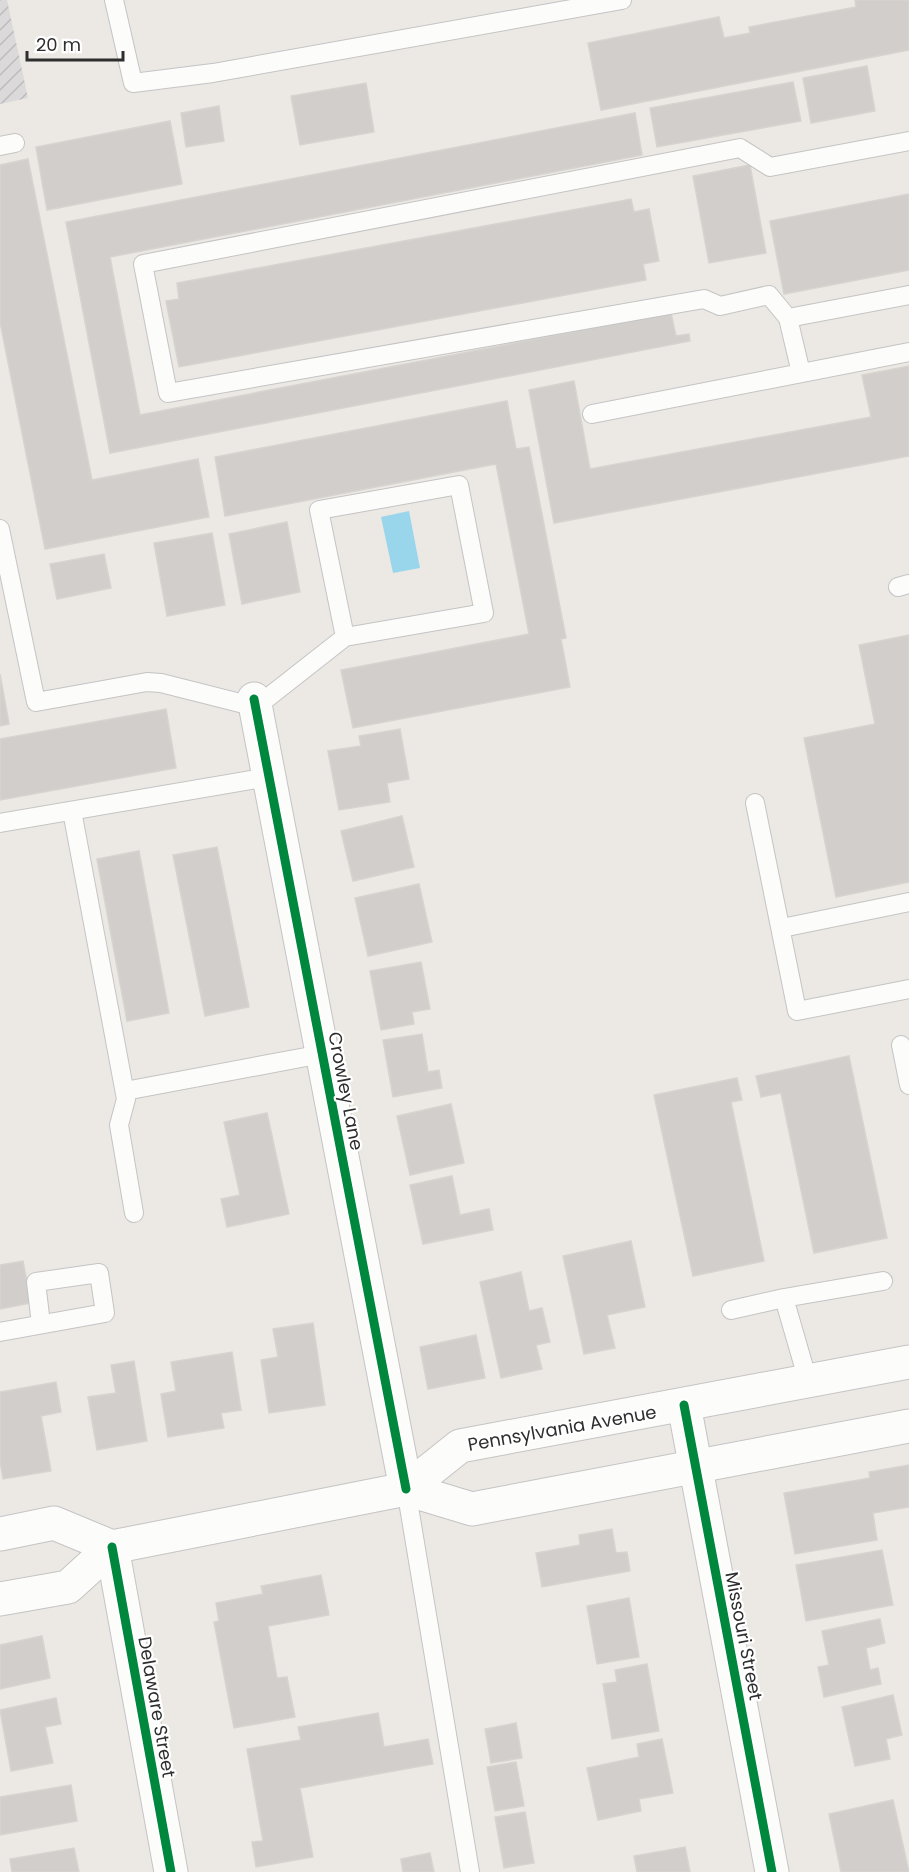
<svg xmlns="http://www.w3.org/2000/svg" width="909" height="1872" font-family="Poppins,sans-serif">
<defs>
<pattern id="industrial-furrows" width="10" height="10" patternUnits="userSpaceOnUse" patternTransform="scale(1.5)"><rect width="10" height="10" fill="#dcd9db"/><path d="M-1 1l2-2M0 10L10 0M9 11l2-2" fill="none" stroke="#bdbbbc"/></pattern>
</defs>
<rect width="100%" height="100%" fill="#ece8e4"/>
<path fill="url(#industrial-furrows)" d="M0 0H7L28 98 0 104Z"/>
<path fill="#99d6ec" d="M409 511 420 568 393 573 381 517Z"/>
<path fill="#d1cecb" stroke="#d7d4d0" stroke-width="1.5" d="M855 0H909V50L601 110 588 43 719 17 724 38 750 33 749 27 856 7Z
M867 66 875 111 811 123 803 78Z
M793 82 801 121 657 147 650 108Z
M366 83 374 132 300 145 291 96Z
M219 106 224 141 186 147 181 113Z
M635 113 642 155 110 257 140 415 671 313 676 336 689 334 690 341 110 453 66 222Z
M170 121 182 184 47 210 36 147Z
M28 159 92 480 198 459 209 517 45 549 0 322V165Z
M750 165 766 253 709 263 693 176Z
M909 194V270L784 294 770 221Z
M631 199 634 212 649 209 659 261 643 264 646 280 179 367 166 301 179 299 177 283Z
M909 366V456L554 523 529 390 574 381 590 469 871 417 862 375Z
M507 401 516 449 529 447 566 638 561 639 570 687 353 728 341 670 529 634 496 464 225 516 215 457Z
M287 522 300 592 242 604 229 534Z
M212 533 225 605 167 616 154 543Z
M104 554 111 588 57 599 50 564Z
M909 635V882L836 897 804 738 875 724 859 645Z
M0 674 9 724 0 726Z
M166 709 176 768 0 800V739Z
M400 729 409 779 387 783 390 802 339 810 328 751 361 746 359 736Z
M402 816 414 867 353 881 341 831Z
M217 847 249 1007 205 1016 173 855Z
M139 851 169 1013 127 1021 97 859Z
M419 884 432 942 368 956 355 898Z
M421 962 430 1009 412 1012 414 1024 381 1030 370 971Z
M422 1034 428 1072 439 1070 442 1088 393 1097 383 1040Z
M849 1056 887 1238 814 1253 781 1093 761 1097 756 1076Z
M737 1078 742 1100 731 1102 764 1261 693 1276 654 1095Z
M451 1104 464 1163 410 1175 397 1116Z
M267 1113 289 1214 227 1227 221 1199 240 1195 224 1122Z
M452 1176 460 1215 489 1209 493 1230 423 1244 410 1185Z
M631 1241 645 1307 607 1315 615 1348 584 1354 563 1256Z
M23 1261 31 1303 0 1309V1265Z
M521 1272 529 1311 542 1308 550 1342 536 1345 542 1369 501 1378 480 1282Z
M313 1323 325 1405 269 1413 261 1360 278 1357 273 1329Z
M476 1335 485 1378 428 1389 420 1347Z
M232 1352 241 1410 221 1413 224 1428 168 1437 161 1394 176 1391 171 1362Z
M134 1361 147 1441 97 1450 88 1397 116 1393 111 1365Z
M56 1382 61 1412 41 1416 51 1471 3 1479 0 1461V1392Z
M909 1465V1507L873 1513 877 1540 795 1554 784 1493 870 1478 869 1472Z
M612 1529 616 1553 627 1552 630 1571 542 1587 536 1553 580 1545 579 1535Z
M882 1550 893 1605 806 1621 796 1565Z
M321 1575 329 1615 268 1626 277 1678 287 1677 295 1717 234 1728 214 1622 219 1621 216 1603 263 1594 261 1586Z
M629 1598 639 1657 597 1664 587 1606Z
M880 1619 885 1643 866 1648 870 1670 878 1668 881 1684 824 1697 818 1667 829 1665 822 1631Z
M42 1636 50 1678 0 1689V1645Z
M647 1664 659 1731 612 1739 603 1684 617 1682 615 1670Z
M893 1695 902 1735 886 1739 890 1759 855 1766 842 1707Z
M56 1698 61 1724 45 1727 53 1763 11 1771 0 1710Z
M378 1713 384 1747 428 1739 433 1764 300 1788 313 1857 256 1867 252 1842 263 1841 247 1749 301 1740 298 1727Z
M516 1723 522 1758 491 1763 485 1729Z
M662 1739 673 1793 639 1799 641 1811 598 1820 587 1768 639 1757 637 1744Z
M516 1762 524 1806 495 1811 487 1767Z
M71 1785 77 1821 0 1835V1797Z
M893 1800 909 1872H841L829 1814Z
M525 1812 534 1863 504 1868 495 1817Z
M685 1847 690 1872H637L634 1856Z
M74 1848 79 1872H12L10 1859Z
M430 1853 434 1872H403L401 1859Z"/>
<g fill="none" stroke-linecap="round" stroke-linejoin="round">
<g stroke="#c5c4c5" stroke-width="20">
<path id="lane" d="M114 0 133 83 213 73 622 0
M0 146 15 143
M788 318 909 295
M801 373 788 318 769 295 720 306 704 299 168 393 143 264 740 148 770 167 909 141
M592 414 909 352
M0 529 36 702 147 682 161 683 256 707 345 637 484 613 459 485 319 510 345 637
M898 587 909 584
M755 803 797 1011 909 989
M72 811 126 1099 119 1125 134 1213
M0 823 269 777
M782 928 909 902
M901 1045 909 1085
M125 1091 322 1054
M784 1298 883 1281
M731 1310 784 1298 808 1381
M0 1332 105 1313 99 1273 36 1282 41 1324
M406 1489 470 1872"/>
</g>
<g stroke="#c5c4c5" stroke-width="35">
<path id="street" d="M254 699 406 1489
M684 1405 772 1872
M112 1547 171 1872"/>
</g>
<g stroke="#c5c4c5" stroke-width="35">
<path id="secondary" d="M406 1489 472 1509 909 1426
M0 1534 54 1523 112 1547
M0 1599 68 1587 112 1547 406 1489 460 1446 909 1362"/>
</g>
<use href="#lane" stroke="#fcfcfb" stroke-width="18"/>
<use href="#street" stroke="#fcfcfb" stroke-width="33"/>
<use href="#secondary" stroke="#fcfcfb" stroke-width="33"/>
<g stroke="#fff" stroke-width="13">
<path id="cycleway" d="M254 699 406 1489
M684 1405 772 1872
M112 1547 171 1872"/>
</g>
<use href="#cycleway" stroke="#00873e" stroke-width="9"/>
</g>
<g text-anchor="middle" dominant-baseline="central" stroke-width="4.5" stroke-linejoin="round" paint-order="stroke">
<g font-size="18" fill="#2e2e2e" stroke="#fff">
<text transform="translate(346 1091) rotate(79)">Crowley Lane</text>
<text transform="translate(562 1428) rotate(-10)">Pennsylvania Avenue</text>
<text transform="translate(744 1636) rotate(79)">Missouri Street</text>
<text transform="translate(157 1707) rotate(80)">Delaware Street</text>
</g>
</g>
<path d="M27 51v9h96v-9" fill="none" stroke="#2e2e2e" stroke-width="3"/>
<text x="36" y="51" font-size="18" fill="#2e2e2e" stroke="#ffffff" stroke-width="4.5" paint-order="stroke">20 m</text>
</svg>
